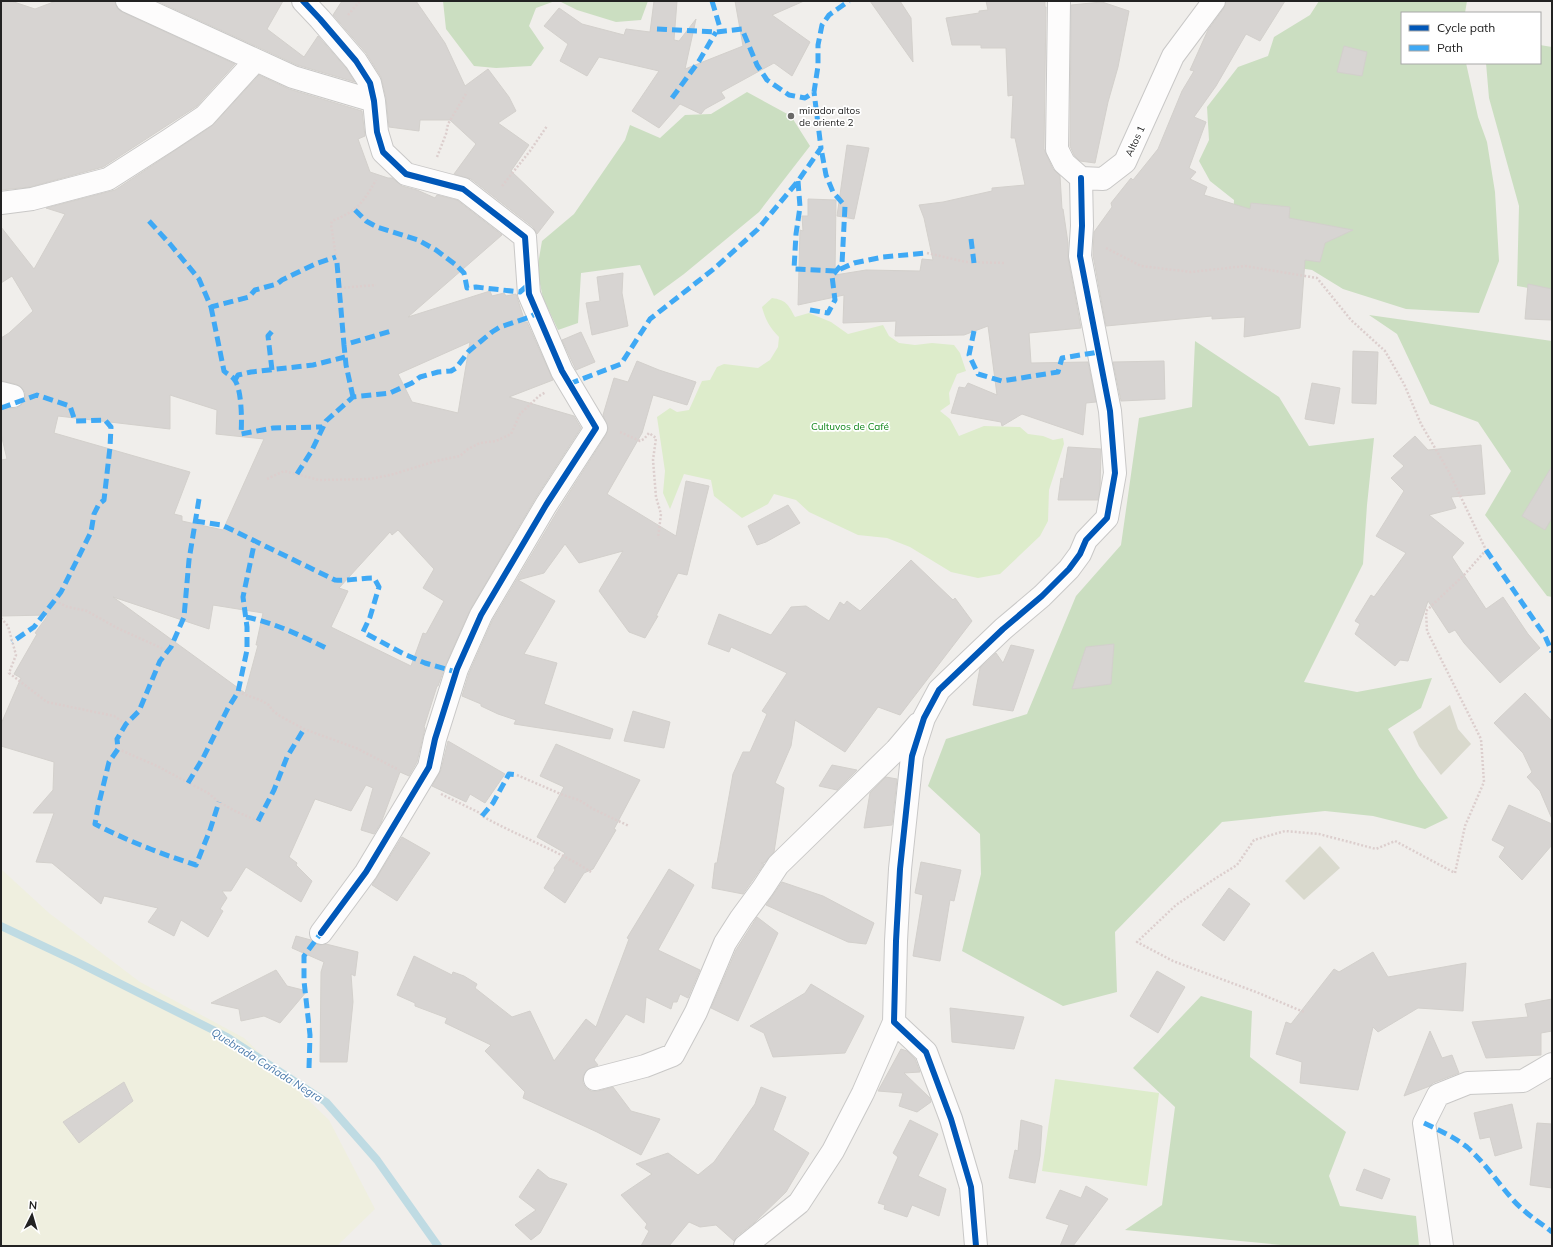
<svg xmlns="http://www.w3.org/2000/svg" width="1553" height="1247" font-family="Mulish,sans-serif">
<rect width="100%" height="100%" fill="#f0eeeb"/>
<path fill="#d9d9cd" d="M1450 705 1458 729 1471 744 1441 775 1419 746 1413 732Z
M1320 846 1340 868 1304 900 1285 881Z"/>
<path fill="#efefdf" d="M1 869 49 913 140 982 244 1038 329 1120 375 1209 337 1246H1Z"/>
<path fill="#ddeccb" d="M772 298C786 300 788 304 795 317L809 313 831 322 848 334 883 325 889 336 899 343 915 345 932 343 954 345 960 353 966 371 957 374 949 393 950 404 940 411 950 419 959 436 984 426 1020 427 1028 434 1043 436 1053 440 1063 438 1064 444 1049 490 1048 521 1040 536 1000 574 978 578 951 572 910 547 887 538 858 535 809 512 796 500 774 494 768 504 742 518 714 496 711 480 684 474 670 509 663 493 665 471 657 417 670 408 677 412 689 410 702 381 710 380 717 367 724 364 758 368 770 360 778 347 779 337C770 328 765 319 762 307Z
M1055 1079 1159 1093 1147 1186 1042 1171Z"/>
<path fill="#cbdec1" d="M443 1H555L536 8 529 26 544 48 531 66 496 68 474 66 446 29Z
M559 1H648L641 20 616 22 577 10Z
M1319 1H1467L1465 13H1402V63H1466L1478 117 1487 142 1495 192 1499 261 1479 313 1406 309 1343 289 1312 270 1258 262 1233 220 1234 200 1210 181 1199 161 1209 140 1207 107 1238 67 1268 56 1274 37 1310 15Z
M1540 45 1552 47V292L1517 286 1519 206 1489 98 1486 63H1540Z
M747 92 791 116 810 146 759 212 684 274 654 296 640 265 581 273 578 323 558 330 543 298 537 270 542 241 574 214 625 140 630 125 660 138 685 115 711 114Z
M1369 315 1552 341V597L1547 596 1485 515 1511 471 1478 422 1430 404 1397 334Z
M1195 341 1279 397 1309 446 1374 438 1367 505 1363 564 1304 682 1357 692 1432 678 1421 708 1388 729 1418 777 1448 818 1425 829 1373 816 1325 811 1222 822 1115 932 1117 992 1063 1006 962 951 981 874 980 834 928 786 946 739 1027 714 1076 596 1121 545 1139 418 1192 407Z
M1201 996 1252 1011 1250 1057 1346 1132 1329 1176 1340 1206 1416 1216 1419 1246H1292L1125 1230 1162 1205 1175 1107 1133 1068Z"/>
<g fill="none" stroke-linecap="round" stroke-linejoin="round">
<path stroke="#bfdbe3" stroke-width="8" d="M1 926 75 961 227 1037 326 1102 377 1160 438 1246"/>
</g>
<path fill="#d7d4d2" stroke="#d3d0cc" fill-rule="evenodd" d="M1 1H11L35 9 56 1H115L117 8 122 12 235 64 197 106 103 167 30 187 1 190Z
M157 1H283L267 29 304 57 318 36 346 68 355 82 297 65Z
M342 1H416L445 43 465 86 488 69 509 97 516 111 498 123 529 145 511 171 554 212 537 234 533 227 471 179 454 174 476 144 450 120H420L419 131 389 127 386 98 381 77 366 53 333 15Z
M654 1H677L674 40 679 41 696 19 685 69 743 46 735 1H804L772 15 810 42 792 76 774 63 721 92 725 98 705 109 701 114 680 104 659 128 632 111 659 71 599 57 587 76 560 61 568 44 544 26 559 8 582 24 624 35 626 29 650 32Z
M870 1H900L911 18 913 62Z
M986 1H1045V7H1046L1044 149 1053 169 1060 176 1062 209H1063L1068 243V258L1081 328 1029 333 1031 363 1088 362 1096 402 1086 403 1083 435 1022 414 1002 426 1001 422 951 413 959 387 965 388 968 383 997 395 988 326 964 335 895 336 896 321 843 323 844 295 798 305 800 230 803 231 802 216H808V199L836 200 835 275 866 270 920 271 922 259 933 260 924 218 919 205 943 202 992 191V188L1025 185 1015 138H1011L1013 95 1008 96 1006 48H981V45H952L946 18 979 13V11L988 10Z
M1226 1H1285L1260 41 1246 34 1216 86 1194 117 1206 122 1189 168 1196 172 1190 179 1207 187 1204 195 1250 209 1251 203 1290 207 1289 218 1353 230 1325 243 1320 262 1305 260 1300 328 1244 337 1245 317 1212 319V316L1106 326 1093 255 1094 232 1112 207 1111 203 1131 178 1133 180 1158 149 1182 91 1194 71 1190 70 1208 30 1224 8Z
M1102 2 1129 11 1118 67 1108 102 1095 163 1080 161 1074 155 1070 146 1071 5Z
M1344 46 1367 52 1362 76 1337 72Z
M259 75 289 89 362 111 365 136 358 139 370 172 388 178H392L402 186 417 190 435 198 437 195 457 200 502 235 408 317 490 291 492 296 504 293 506 296 516 294 525 322H527L553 380 509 397 574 416 581 428 535 499 470 610 446 664 438 686H437L424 727 425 728 417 762 409 776 400 772 381 823 374 834 361 830 373 788 366 785 351 811 315 799 289 857 297 863 296 865 312 881 301 902 246 867 231 891H222L227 898 220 909 223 911 208 937 181 920 174 936 148 922 158 908 104 896 101 904 52 863 36 862 54 813H33L53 790 54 762 1 746V724L21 678 14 674 37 634 35 633 48 615 1 616V460L7 459 1 434V406L10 408H17L22 404 25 399V392L21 387 16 384 1 381V338L9 333 33 311 12 276 1 283V227L34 269 65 214 46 208 115 190 212 126ZM470 342 458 413 412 402 398 374ZM170 395 217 410 216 434 264 439 223 530 182 521V516L174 514 190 472 54 433 58 416 170 429ZM398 530 434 569 423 588 444 601 426 634 423 633 411 666 331 627 348 591 339 588 390 532 392 535ZM113 597 209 629 213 605 263 613 256 645H258L245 693Z
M847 145 869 148 854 219 837 216Z
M623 273 622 293 628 326 592 335 586 303 600 301 597 277Z
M1528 284 1552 289V320L1525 319Z
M581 332 595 362 576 370 562 340Z
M1353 351 1378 352 1376 404 1352 403Z
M637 361 659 370 696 382 687 405 653 395 642 433 607 494 676 536 686 481 709 486 687 575 678 573 656 616H658L645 638 629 632 599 591 623 551 579 563 565 544 544 573 518 580 555 601 524 654 557 663 544 704 613 729 610 739 514 724 516 720 498 714 481 706V704L462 696 469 673 492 621 557 512 606 435 608 428 603 415 614 378 628 382Z
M1164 361 1165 399 1121 401 1113 362Z
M1312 383 1340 388 1334 424 1305 419Z
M1415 436 1428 450 1481 445 1485 494 1451 497 1456 508 1429 515 1464 543 1452 557 1486 609 1503 597 1528 634 1540 648 1500 683 1464 643 1455 630 1449 633 1428 601 1408 661 1400 660 1395 666 1355 634 1360 624 1355 621 1371 595 1374 597 1406 553 1376 536 1404 491 1391 478 1404 466 1393 456Z
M1068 447 1101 449 1100 489 1098 500H1058L1061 478 1063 479Z
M1552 466V518L1545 530 1522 516Z
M788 505 800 523 766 542 757 545 748 526Z
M911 560 953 600 955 598 972 621 900 715 878 707 845 752 795 720 791 746 775 783 784 788 774 852 764 863H761L764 864 743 894 712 888 715 863H717L733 774 743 752H750L767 714 762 711 787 673 731 647 729 652 708 644 719 614 771 635 791 607 806 606 829 621 840 602 844 605 847 601 860 611Z
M1114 644 1111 684 1072 689 1086 647Z
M1011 645 1034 650 1013 711 973 705 980 668 996 653 1003 663Z
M1525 693 1552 721V819L1540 791 1527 777 1532 772 1523 753 1494 723Z
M633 711 670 722 664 748 624 741Z
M448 741 505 774 485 803 470 794 466 802 432 786 441 770Z
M556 744 640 780 614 829 616 830 593 869 584 873 565 903 544 888 555 870 554 868 565 853 537 837 564 787 540 776Z
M832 765 857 770 837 790 819 786Z
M886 777 897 779 892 825 864 828 870 793Z
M1509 805 1552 824V845L1522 880 1499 857 1505 847 1492 840Z
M402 837 430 853 397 901 372 885Z
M921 862 961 870 954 901 950 900 940 961 913 956 923 895 915 893Z
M669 869 694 885 658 950 700 970 688 998 680 994 677 1002H673L671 1009 646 997 644 1023 626 1014 594 1060 598 1065 587 1070 583 1076V1083L586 1088 591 1091H598L613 1087 631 1111 660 1119 641 1155 597 1132 523 1098 525 1092 485 1051 491 1045 445 1023 447 1018 415 1006V1003L397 995 414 956 452 975 453 972 464 976 477 984 475 988 512 1017 530 1011 554 1061 586 1019 596 1027 629 939 627 938Z
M782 882 823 896 874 923 866 944 848 942 766 905Z
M1229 888 1250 904 1224 941 1202 925Z
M757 917 778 933 738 1021 711 1008 736 950Z
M296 936 311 940 314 943 319 945 326 944 358 952 355 976 351 974 353 1002 347 1062H320L321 972 324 962 292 948Z
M1373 952 1388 977 1466 963 1463 1011 1418 1008 1378 1032 1373 1027 1358 1090 1300 1083 1302 1062 1276 1054 1286 1022 1291 1024 1334 969 1339 972Z
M276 970 287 986 307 991 280 1023 264 1016 241 1021 239 1009 211 1003Z
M1157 971 1185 987 1158 1033 1130 1016Z
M811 984 864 1016 845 1053 773 1057 764 1033 750 1026 805 993Z
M1552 999V1031L1541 1033V1055L1486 1058 1472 1022 1528 1017 1525 1004Z
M950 1008 1024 1017 1014 1049 952 1042Z
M1430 1031 1442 1058 1452 1055 1459 1073 1433 1083 1430 1086 1404 1096Z
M901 1049 907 1051 915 1059 920 1072 904 1073 930 1098 931 1102 917 1112 899 1106 903 1093 878 1091Z
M124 1082 133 1101 79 1143 63 1122Z
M761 1087 786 1097 773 1130 809 1153 786 1192 754 1223 737 1236 734 1241 716 1225 700 1227 689 1222 669 1246H641L649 1231 645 1228 647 1224 621 1195 652 1174 636 1164 668 1153 698 1175 714 1162 755 1104Z
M1512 1104 1522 1148 1495 1156 1490 1137 1480 1139 1474 1113Z
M910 1120 938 1134 918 1176 946 1189 939 1216 912 1205 907 1217 884 1209 885 1205 878 1203 898 1157 893 1153Z
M1021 1120 1042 1126 1040 1156 1035 1183 1009 1178 1015 1150 1018 1151Z
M1537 1123 1552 1124V1188L1530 1185Z
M538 1169 549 1178 567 1184 540 1233 531 1240 515 1225 536 1210 519 1197Z
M1364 1169 1390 1179 1382 1199 1356 1190Z
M1086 1186 1108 1199 1073 1246H1060L1069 1225 1046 1218 1060 1190 1081 1198Z"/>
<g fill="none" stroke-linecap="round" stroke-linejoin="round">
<g stroke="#c9c8c7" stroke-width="24">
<path id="street" d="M127 1 293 77 374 101
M303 1 320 19 356 61 370 83 374 101 377 132 383 152 406 174 463 189 525 237 529 294 562 371 596 428 546 505 481 615 457 669 435 739 429 767 366 872 321 933
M1059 1 1057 149 1064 163 1081 178 1103 179 1125 162 1173 56 1214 1
M1 203 32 199 108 179 169 140 205 116 256 60
M1 393 13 396
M595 1079 645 1066 673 1055 696 1012 725 943 741 918 763 888 778 865 896 750 918 724
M745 1246 799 1203 833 1151 863 1093 894 1022
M976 1246 971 1187 951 1119 926 1052 894 1022 896 941 900 869 912 756 924 718 939 690 1003 629 1042 596 1069 569 1080 554 1086 540 1107 518 1115 473 1110 411 1080 256 1082 226 1081 178
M1442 1246 1424 1123 1438 1095 1468 1083 1523 1081 1552 1064"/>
</g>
<path stroke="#dccecd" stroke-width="2.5" stroke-dasharray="2 2" stroke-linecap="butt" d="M348 15 360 1
M437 157 446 134 448 124 467 92
M502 186 530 151 547 126
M1106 248 1141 266 1191 272 1245 266 1317 278 1351 320 1385 351 1404 384 1421 424 1449 472 1486 550 1465 574 1426 611 1427 631 1481 739 1484 782 1465 826 1455 873 1395 841 1376 849 1319 834 1285 831 1254 840 1237 865 1216 878 1176 905 1137 942 1173 961 1256 992 1304 1012
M927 253 966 262 1006 263
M337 263 331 224 332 221C357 211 363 203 376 180
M340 288 376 285
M620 432 640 441 644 439 649 433 656 438 653 460 656 497 661 514 658 538
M267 479 284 471 319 480 370 479 394 474 436 461 460 456 468 449 480 443 496 441 511 434 520 414 539 396 546 392
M55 601 68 607 87 611 117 628 168 651
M1 618 8 626 16 655 9 673 47 702 114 716 126 724
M238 692 260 700 269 705 272 710 280 716 304 729 356 748 399 770
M118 749 157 766 208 793 219 802 235 811 258 821
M517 775 563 795 579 800 593 809 629 826
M441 794 480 813 482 816C518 836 557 850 591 872"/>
<use href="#street" stroke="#fdfcfc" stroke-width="22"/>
<path stroke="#3fa9f5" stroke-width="5" stroke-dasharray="10 5" stroke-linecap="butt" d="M712 1 721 31
M657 29 716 32 742 29 757 65 767 80 789 95 805 98 814 92 818 66V45L822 25 829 15 849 1
M672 98 699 61 716 32
M798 181 800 207 796 234 794 269 836 271 854 263 883 257 927 253
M355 210 366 221 377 227 418 240 436 250 456 265 464 273 467 288 476 287 520 292 528 285
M149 221 170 244 199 279 211 307 249 297 255 290 277 284 282 280 315 264 336 257
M971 239 974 263
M337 263 344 345
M211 307 224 371C227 374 232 376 234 379 242 388 242 422 241 434L273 428 322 427
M810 310 828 313 835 300 832 276 842 264 845 206 833 192 826 175 821 148
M974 331 969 355 978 374 1002 381 1058 372 1062 358 1099 352
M272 370 268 336 274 329
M235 380 238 375 251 372 313 365 345 357
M569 384 621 364 650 319 715 268 758 229 798 181 821 148 814 92
M353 397 346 365 344 345 391 331
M1 408 37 395 70 406 75 421 105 420 111 427 110 447 104 500 99 504 94 514 91 532 61 592 34 627 12 642
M297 474 311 452 326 421 353 397 390 393 412 383 420 377 438 372 451 371 456 368 469 351 492 332 500 327 530 317 537 313
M199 499 189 560 184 617 171 647 160 661 139 711 126 724 117 739 118 749 109 762 98 807 95 824C128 841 161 854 196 865L210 830 219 802
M195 521 222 525 335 580C349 581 360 578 374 578L379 587 370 617 363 632 404 654 425 663 456 672
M1486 550 1545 636 1552 652
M246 617C275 623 302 636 328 649
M188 783 203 758 228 708 238 692 247 650V627L243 597 255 540
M482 816 493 803 509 774 517 775
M258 821 274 790 287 757 304 729
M309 1068 310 1035 304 981V956L321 933
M1424 1123C1439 1130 1454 1137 1467 1147 1485 1163 1498 1183 1514 1201 1526 1214 1538 1221 1552 1232"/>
<g stroke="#fff" stroke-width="8">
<path id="cycleway" d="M303 1 320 19 356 61 370 83 374 101 377 132 383 152 406 174 463 189 525 237 529 294 562 371 596 428 546 505 481 615 457 669 435 739 429 767 366 872 321 933
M976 1246 971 1187 951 1119 926 1052 894 1022 896 941 900 869 912 756 924 718 939 690 1003 629 1042 596 1069 569 1080 554 1086 540 1107 518 1115 473 1110 411 1080 256 1082 226 1081 178"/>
</g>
<use href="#cycleway" stroke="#0057b8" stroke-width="6"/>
</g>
<circle fill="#6a6968" stroke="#fff" stroke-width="1.5" cx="791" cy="116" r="4"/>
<g text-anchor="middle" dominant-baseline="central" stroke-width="3.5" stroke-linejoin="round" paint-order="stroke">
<g font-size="10" fill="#222" stroke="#fff" text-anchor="start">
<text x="799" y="110">mirador altos<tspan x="799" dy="12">de oriente 2</tspan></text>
</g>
<g font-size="10" fill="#222" stroke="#fff">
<text transform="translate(1135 141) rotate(-65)">Altos 1</text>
</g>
<g font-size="10" fill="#0c8416" stroke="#fff">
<text x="850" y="426">Cultuvos de Café</text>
</g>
<g font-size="11" font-style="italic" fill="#4a7aab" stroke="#fff">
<text transform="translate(267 1065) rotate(32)">Quebrada Cañada Negra</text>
</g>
</g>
<rect width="1553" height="1247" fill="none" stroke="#222222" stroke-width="4"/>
<rect x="1401" y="12" width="140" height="52" fill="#ffffff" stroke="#a7a7a7"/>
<rect x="1409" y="25" width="20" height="6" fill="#0057b8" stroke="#a7a7a7"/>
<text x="1437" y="32" font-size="12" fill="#222222">Cycle path</text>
<rect x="1409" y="45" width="20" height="6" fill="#3fa9f5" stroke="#a7a7a7"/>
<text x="1437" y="52" font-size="12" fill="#222222">Path</text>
<g transform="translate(32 1215) rotate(5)" stroke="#ffffff" stroke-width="3" paint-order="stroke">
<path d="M0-3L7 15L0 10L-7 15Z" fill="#222222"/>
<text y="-6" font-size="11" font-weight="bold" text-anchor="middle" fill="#222222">N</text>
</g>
</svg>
